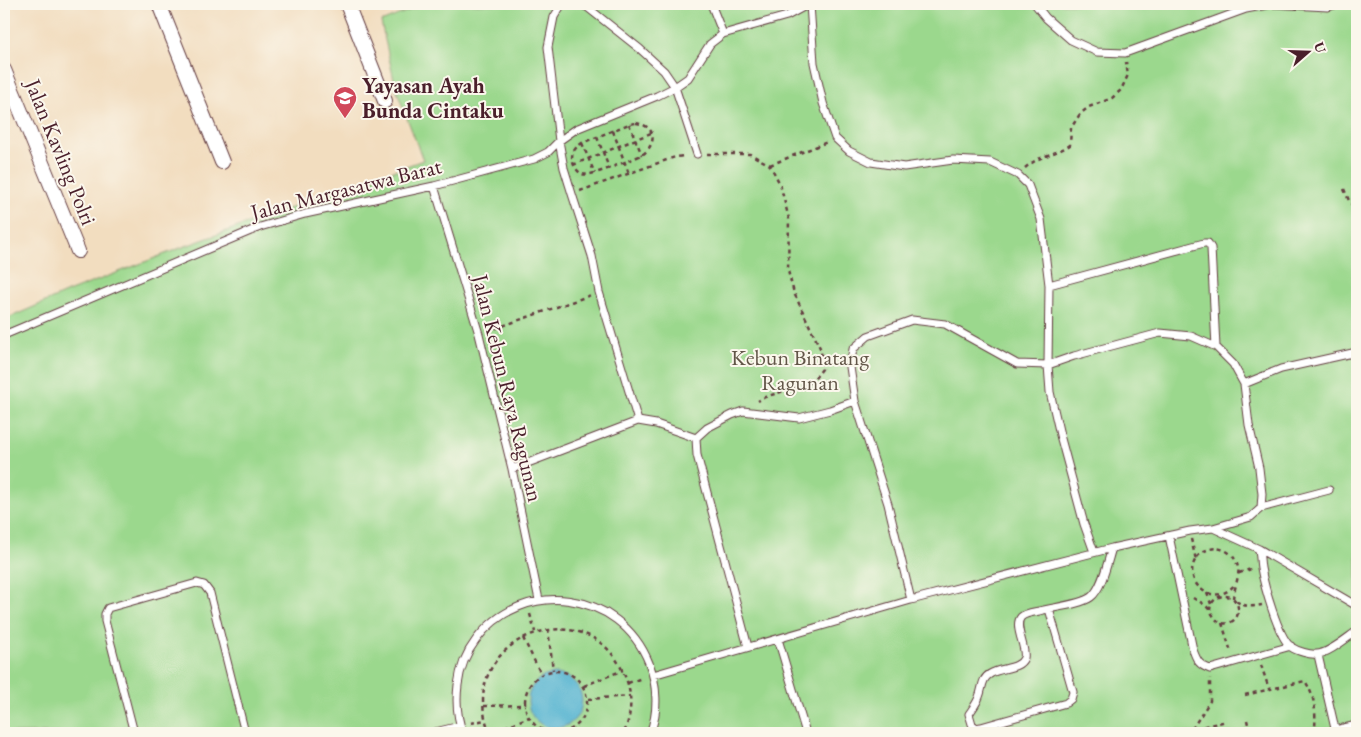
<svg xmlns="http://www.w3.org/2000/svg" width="1361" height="737" font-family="'EB Garamond',serif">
<rect width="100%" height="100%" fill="#fbf7ec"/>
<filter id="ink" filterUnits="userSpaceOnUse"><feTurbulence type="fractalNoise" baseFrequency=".02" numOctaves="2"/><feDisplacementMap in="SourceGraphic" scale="10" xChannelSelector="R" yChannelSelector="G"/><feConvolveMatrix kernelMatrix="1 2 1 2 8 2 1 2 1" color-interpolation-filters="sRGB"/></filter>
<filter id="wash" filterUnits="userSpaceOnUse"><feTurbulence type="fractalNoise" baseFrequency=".0096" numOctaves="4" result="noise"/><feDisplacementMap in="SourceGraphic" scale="20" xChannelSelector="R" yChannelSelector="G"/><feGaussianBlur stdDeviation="1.12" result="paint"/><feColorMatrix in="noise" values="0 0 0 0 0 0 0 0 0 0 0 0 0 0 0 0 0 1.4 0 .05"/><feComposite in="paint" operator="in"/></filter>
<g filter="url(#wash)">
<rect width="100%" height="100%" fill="#f2ddbf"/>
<path fill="#9bd88d" stroke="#727c5c" d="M425 4H1357V733H4V320L68 292 183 247 423 160 396 89 381 22Z"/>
<path fill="#51b2d0" stroke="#4e687e" d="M528 701a27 27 0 1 1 54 0a27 27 0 1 1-54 0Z"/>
</g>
<g filter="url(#ink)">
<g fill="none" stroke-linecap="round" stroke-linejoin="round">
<g stroke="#633c41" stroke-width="9">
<path id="lane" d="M562 4 554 17 548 47 559 141 564 168 572 194 592 256 599 292 638 421 656 424 696 438 697 455 748 647
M580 4 587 7 640 49 664 71 675 87 697 154
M711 4 723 34
M810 4 814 63 823 103 835 138 849 151 871 162 904 167 953 160 990 162 1018 175 1028 185 1041 219 1049 285 1048 365 1050 392 1060 435 1084 524 1094 552
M1035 4 1046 18 1071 40 1097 52 1125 53 1246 9 1272 4 1328 7 1337 4
M434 186 479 334 512 469 539 600
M1049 285 1204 243H1208L1211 248 1216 347
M4 335 260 227 305 214 434 186 534 159 548 152 559 141 576 129 657 96 675 87 688 78 710 44 723 34 787 16 809 4
M1244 384 1281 369 1357 352
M696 438 707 428 732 415 743 411 799 418 830 410 855 401
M512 469 638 421
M1261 508 1329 490
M1169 536 1193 650C1197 661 1199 665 1210 669L1291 646
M1259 549C1260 555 1260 562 1261 568 1264 585 1278 637 1291 647 1297 651 1310 655 1317 654 1328 654 1348 637 1357 631
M911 600 888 504 855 401 850 367 853 349 868 336 912 320 945 324 1017 364 1048 365 1074 356 1160 333 1191 336 1216 347 1233 364 1244 384 1249 425 1259 468 1262 494 1261 508 1251 517 1213 528
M1049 609 1073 692 1071 699 1066 703 981 727 976 728 972 724 969 714C973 708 977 703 979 697 983 688 981 679 990 674 1000 667 1019 670 1024 658 1027 648 1013 626 1021 617 1025 613 1034 612 1039 611 1054 607 1080 605 1091 597 1102 589 1108 560 1112 548
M778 639 806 733
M1318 655 1336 733
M653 675 911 600 1112 548 1190 531 1213 528 1259 549 1357 606
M134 733 105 621V614L108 608 197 583 204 585 210 593 245 733
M431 733 460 726
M463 733C457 718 456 701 458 685 460 668 466 653 476 640 523 577 620 590 649 663 657 684 659 712 650 733
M1326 733 1335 730 1357 725"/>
</g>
<g stroke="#633c41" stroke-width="16">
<path id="street" d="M159 4 222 162
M347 4 385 101
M4 70 78 251"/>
</g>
<path stroke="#633c41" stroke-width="2.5" stroke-dasharray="4 4" stroke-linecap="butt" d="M636 123C657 126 657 144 642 155 631 159 591 178 582 174 578 172 574 167 573 162 570 153 575 148 582 143L629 124Z
M629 124 642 155
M613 131 629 174
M597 137 609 168
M582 143 595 174
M707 154H750L770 165 780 184 789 219 788 271 794 293 821 350 822 369 812 382 765 397 758 401
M573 165 651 133
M770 165 827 142
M1025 168C1038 156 1056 154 1070 145L1071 128 1080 114 1089 107 1112 98 1121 90 1128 75 1126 62
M1344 189 1350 203 1357 208
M580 191 675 157 686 156
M488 331 591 295
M1191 539 1196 560
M1239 573 1251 569
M1207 593 1211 604
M1193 598C1198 601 1203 603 1207 607 1214 614 1216 628 1231 622 1235 620 1237 617 1238 613 1239 607 1237 603 1233 598 1222 593 1211 598 1210 610
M1233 598C1234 590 1240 574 1238 568 1235 549 1213 542 1199 555 1177 578 1213 612 1235 584
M1236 601C1245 607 1251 607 1262 605
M530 614 535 632
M1222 623 1231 652
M548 629 553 670
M523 638 541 674
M1261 665 1269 689
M525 702a31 31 0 1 1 62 0a31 31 0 1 1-62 0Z
M628 683 642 678
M584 686 623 670
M1245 695 1305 681C1315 696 1316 712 1315 729
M588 699 630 696
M484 706 525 705
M1247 720 1250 733
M471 723 485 720
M1192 729 1210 701V678
M490 733C451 640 587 586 624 674 633 693 632 714 624 733
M490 733 529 717
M1193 733 1192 729 1227 721"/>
<use href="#lane" stroke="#fff" stroke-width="7"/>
<use href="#street" stroke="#fff" stroke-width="14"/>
</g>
</g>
<defs>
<g id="school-pin" transform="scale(1.25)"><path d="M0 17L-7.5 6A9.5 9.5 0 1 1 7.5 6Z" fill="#d1495b" stroke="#fbf7ec"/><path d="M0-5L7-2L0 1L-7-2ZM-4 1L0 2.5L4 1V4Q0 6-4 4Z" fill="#fff"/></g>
</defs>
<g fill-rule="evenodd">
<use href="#school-pin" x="345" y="98"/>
</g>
<g text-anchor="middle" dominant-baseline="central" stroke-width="4" stroke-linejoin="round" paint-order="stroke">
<g font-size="22" font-weight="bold" fill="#4a1f2b" stroke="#fbf7ec" text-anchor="start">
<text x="362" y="85">Yayasan Ayah<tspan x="362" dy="25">Bunda Cintaku</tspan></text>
</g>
<g font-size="22" fill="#4a1f2b" stroke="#fbf7ec">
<text transform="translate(61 152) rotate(68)">Jalan Kavling Polri</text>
<text transform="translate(346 189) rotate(-14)">Jalan Margasatwa Barat</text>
<text transform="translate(508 388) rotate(76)">Jalan Kebun Raya Ragunan</text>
</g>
<g font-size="22" fill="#625648" stroke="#fbf7ec">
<text x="800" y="357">Kebun Binatang<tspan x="800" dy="25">Ragunan</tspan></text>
</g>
</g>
<rect width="1361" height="737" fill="none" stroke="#fbf7ec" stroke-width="20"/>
<g transform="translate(1308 52) rotate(70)" stroke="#fbf7ec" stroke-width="4" paint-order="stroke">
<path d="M0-4L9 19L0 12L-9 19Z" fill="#4a1f2b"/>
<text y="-8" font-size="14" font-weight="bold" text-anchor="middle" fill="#4a1f2b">U</text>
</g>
</svg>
